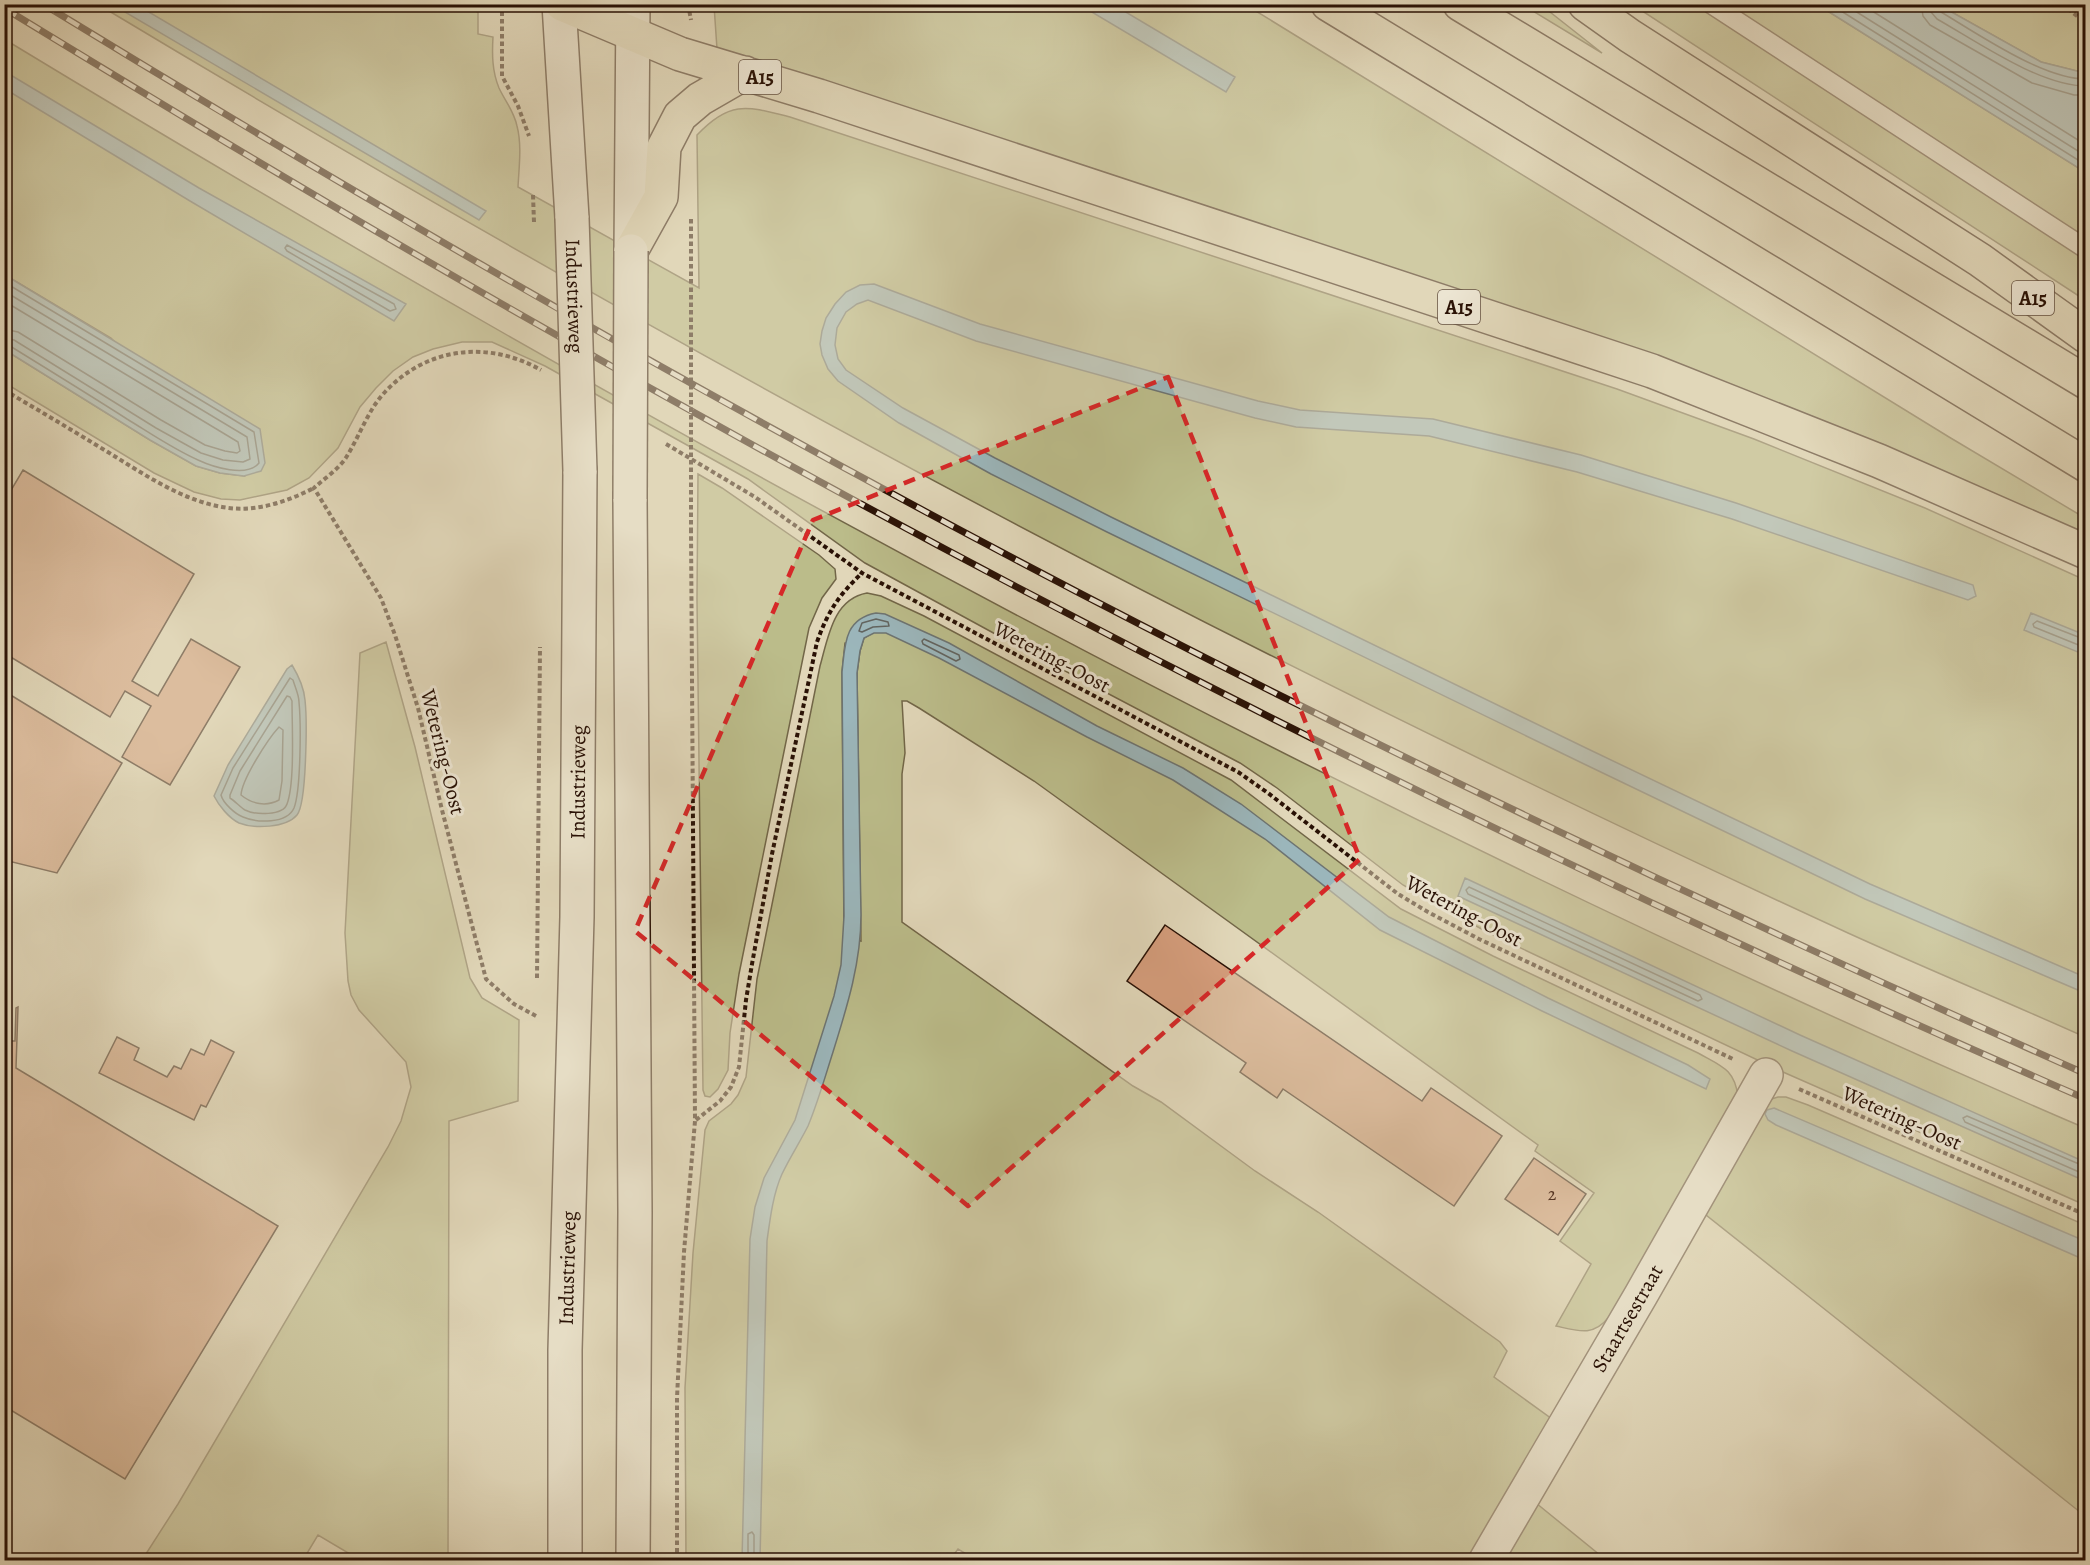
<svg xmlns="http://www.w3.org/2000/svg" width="2090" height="1565" font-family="Alegreya,serif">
<rect width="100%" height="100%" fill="#e1d7b9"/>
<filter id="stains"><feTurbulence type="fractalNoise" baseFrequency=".00333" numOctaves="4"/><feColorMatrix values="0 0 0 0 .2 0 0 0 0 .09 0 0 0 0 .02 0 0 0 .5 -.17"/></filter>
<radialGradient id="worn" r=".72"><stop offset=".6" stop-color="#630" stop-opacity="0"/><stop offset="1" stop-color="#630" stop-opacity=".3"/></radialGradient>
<path fill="#bbbc8a" stroke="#726648" stroke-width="1.5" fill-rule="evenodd" d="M460 4 478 12V34L493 37C492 54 492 71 499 88 505 101 514 111 517 126 522 145 519 167 518 187L699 288 697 135C730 100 747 106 790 117L1617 389 1754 439 1925 508 2085 580V1037C2007 1002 1927 969 1848 933 1654 844 1461 751 1270 655 871 455 482 235 99 5Z
M714 5H1246L1949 437 2085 518V538L717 49Z
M1523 5H1541L1602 53Z
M1633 5H1818L2085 172V300Z
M1939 5H2085V73L2041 62Z
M4 39C675 446 1364 818 2085 1128V1205L1783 1072 1489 933 1434 903 1403 885 1277 788 1240 763 1010 642 865 563 748 479 545 366 492 342H462L433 349 413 357 393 371 376 388 360 407 338 448 309 478 287 490 240 500 221 499 194 492 154 473 5 383V350L150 440 196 466 220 473 244 476 111 338 5 275Z
M698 474 722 488 819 555 835 569 836 579 822 598 809 628 739 974 730 1033 728 1070 718 1089 710 1097 705 1096 703 1090 697 599Z
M867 593 881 596 924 616 1231 780 1401 909 1493 956 1698 1053C1721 1066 1735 1069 1738 1097L1609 1317C1593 1337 1578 1331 1556 1326L1591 1264 1560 1241 1594 1193 1535 1151 1538 1145 1034 781 919 708 907 701H902L905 753 902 774V922L1133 1086 1161 1102 1255 1171 1318 1212 1500 1342 1507 1351 1494 1377 1552 1419 1471 1560H976L958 1549 950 1560H686L685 1388 693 1253 705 1130 709 1121 731 1104 738 1095 746 1077 757 979 820 666C828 638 833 599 867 593ZM874 632 864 638 860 651 857 673 861 941 844 938 842 672 845 643Z
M386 642 415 747 470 978 482 998 519 1020 518 1101 449 1121 448 1560H360L318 1535 303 1560H142L178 1504 388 1147 401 1121 411 1087 406 1062 359 1010 351 995 348 981 345 933 360 653Z
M1778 1097H1786L1808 1105 2085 1225V1516L1701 1211 1768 1100Z
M1536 1503 1606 1560H1503Z"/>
<path fill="#9bb6bb" stroke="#6d7472" stroke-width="1.5" d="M113 5H137L486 211 479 220Z
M1080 5H1114L1235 77 1226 92Z
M1818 5H1939L2041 62 2085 73V172Z
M4 71 199 188 406 304 394 321 190 201 5 89Z
M5 275 260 429 265 463 261 471 244 476 220 473 196 466 150 440 5 350Z
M874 284 980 324 1258 401 1300 410 1433 419 1581 455 1736 503 1973 585 1976 596 1968 600 1732 519 1577 472 1429 436 1296 427 1255 418 976 341 868 300 857 304 846 312 837 328 835 345 838 359 846 370 903 408 995 458 1111 517 1586 748 1870 884 2085 977V993L1865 899 1582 763 1107 532 991 474 899 423 838 381 828 369 822 355 820 344 822 331 826 318 835 304 846 292 860 285Z
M876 613 885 614 949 643 1097 726 1183 768 1241 804 1389 917 1548 998 1688 1065 1710 1079 1706 1089 1542 1011 1380 930 1265 839 1173 780 1087 737 939 658 886 633H874L864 638 860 651 857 673 861 915C861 963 847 1007 833 1052 825 1077 818 1102 808 1126 800 1142 790 1157 782 1174 773 1194 770 1219 767 1241L760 1560H742L750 1239 755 1207 764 1178 795 1120 834 996 841 965 844 916 842 672C845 645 844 619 876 613Z
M2031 613 2085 635V655L2024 630Z
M292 665C298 675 304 688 305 700 307 718 307 803 297 815 286 828 254 829 239 823 229 818 219 806 214 796L228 765 287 669Z
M1465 878 1800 1035 2085 1162V1181L1792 1051 1458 896Z
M1774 1108 2085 1241V1260L1776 1125 1768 1120 1765 1114 1767 1110Z"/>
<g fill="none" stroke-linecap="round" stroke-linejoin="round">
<path stroke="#626460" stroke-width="1.5" d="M1830 4 2086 165
M1844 4 2086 156
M1861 4 2086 145
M1921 4 1923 16 1930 25 2032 83 2074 95H2086
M1930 4 1931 12 1937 19C1976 41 2040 86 2086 86
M1938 4 1941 12C1978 34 2043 79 2086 79
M287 245 394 304 396 309 390 311 287 251 285 248Z
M4 282 254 432 259 463C247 478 213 467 198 460 173 449 150 433 127 419 88 394 49 370 10 346L4 345
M4 291 247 437 250 459 243 462 223 460 201 453 156 428 14 340 4 338
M4 301 238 442 240 451 237 453 225 451 205 445 161 420 18 332 4 329
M876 619 888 622 889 626 873 627 862 632 859 631 862 623Z
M924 639 959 655 960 659 956 661 923 644 922 641Z
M2086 640 2037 621 2033 624 2034 627 2086 648
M290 678 293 680C295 687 299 695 299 702 301 723 301 790 294 808 287 824 257 823 243 817 235 814 223 803 221 795L233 768Z
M287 696 290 697 292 701C292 726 295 783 287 804 283 816 255 815 245 810 240 807 235 801 230 798V795L240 771Z
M279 727 283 730 282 781 279 800C266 807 252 804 241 795 242 779 268 739 279 727Z
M1469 887 1700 995 1702 999 1698 1001 1468 894 1466 890Z
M2086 1167 1967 1116 1963 1118 1965 1122 2086 1175
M748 1560V1534L752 1532 754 1535V1560"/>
</g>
<path fill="#d59d7c" stroke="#291105" stroke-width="1.5" d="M23 470 194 574 132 681 158 696 191 639 240 667 170 785 122 757 151 706 125 691 110 717 4 653V502Z
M4 691 122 763 57 873 4 860Z
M1165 925 1422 1101 1431 1088 1502 1136 1454 1206 1283 1089 1277 1098 1240 1072 1246 1063 1127 981Z
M18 1007 16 1068 278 1226 125 1479 4 1406V1041H15L16 1008Z
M117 1037 139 1048 134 1060 167 1077 174 1066 181 1069 191 1049 204 1055 211 1040 234 1052 206 1107 201 1105 194 1120 99 1073Z
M1534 1158 1586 1194 1558 1235 1505 1199Z"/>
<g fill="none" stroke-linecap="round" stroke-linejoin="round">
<g stroke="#574232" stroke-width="21">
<path id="service" d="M1711 4 2086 249"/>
</g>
<g stroke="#574232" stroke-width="36">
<g id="minor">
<path id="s1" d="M1486 1560 1641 1295 1766 1075"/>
</g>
</g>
<g stroke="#291105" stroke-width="36">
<g id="secondary">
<path d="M559 4 572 218"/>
<path d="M631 251 633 4"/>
<path d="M630 499 635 1212 633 1560"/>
<path id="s2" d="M565 1560V1350L577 917 580 471"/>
</g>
</g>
<g stroke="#291105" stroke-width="36">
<path id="motorway" d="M562 4 680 54 819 96 1652 371 1879 461 2086 552
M1328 4 2086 465
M1460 4 2086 382
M1585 4 1630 36 1980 260 2086 336
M631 251 661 197 664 147 680 116 700 99 745 73"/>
</g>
<path stroke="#291105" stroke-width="4" stroke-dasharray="4.5 3" stroke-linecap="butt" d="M502 4V76L518 106 529 136
M688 4 691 20
M2062 4 2086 23
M691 219V285
M4 390C40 411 75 432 111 454 145 475 182 500 222 507 255 513 286 502 314 488
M666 444 755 497 862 573 1238 772 1268 793 1398 894 1428 912 1479 939 1735 1060
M537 978 540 647
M536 1016 514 1004 486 979 442 810 418 708 395 635 381 598 314 488C325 478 340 468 347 456 360 435 368 410 385 392 427 347 488 340 541 370
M1799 1089 2086 1215
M696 1120 720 1101 731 1087 739 1067 746 1000 752 964 772 854 817 642C828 611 839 595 862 573
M677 1560V1398L684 1252 695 1121 691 532"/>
<use href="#service" stroke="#ece5d2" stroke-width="18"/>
<use href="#minor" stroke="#ece5d2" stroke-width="33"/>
<use href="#secondary" stroke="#ece5d2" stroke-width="33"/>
<use href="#motorway" stroke="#e1d7b9" stroke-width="33"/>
<g stroke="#291105" stroke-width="7">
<path id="rail" d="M43 4C445 250 856 483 1277 694 1544 827 1813 953 2086 1074
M4 8C169 109 334 208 502 304 1014 598 1544 864 2086 1099"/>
</g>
<use href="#rail" stroke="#ece5d2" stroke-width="4.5" stroke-dasharray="14" stroke-linecap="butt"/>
<g stroke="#291105" stroke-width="36" stroke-linecap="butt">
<g id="secondary-bridge">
<path id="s3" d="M572 218 580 471"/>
<path d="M630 499 631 251"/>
</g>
</g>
<path stroke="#291105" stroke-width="4" stroke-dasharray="4.5 3" stroke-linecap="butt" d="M533 195 534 222
M691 532V285"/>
<use href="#secondary-bridge" stroke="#ece5d2" stroke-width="33"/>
</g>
<path d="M0 0H2090V1565H0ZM1168 377 1360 859 968 1206 635 931 813 520Z" fill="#e1d7b9" fill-opacity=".55" fill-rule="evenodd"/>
<path fill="none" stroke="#d62828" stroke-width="4.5" stroke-dasharray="12 8" stroke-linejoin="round" d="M1168 377 1360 859 968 1206 635 931 813 520Z"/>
<g text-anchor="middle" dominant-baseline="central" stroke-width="6" stroke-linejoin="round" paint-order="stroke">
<g font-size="18" fill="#543423">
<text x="1552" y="1194">2</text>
</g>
<g fill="#ece5d2" stroke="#645142" stroke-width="1.5">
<rect x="739" y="60" width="42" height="34" rx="4.5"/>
<rect x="2012" y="281" width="42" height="34" rx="4.5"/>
<rect x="1438" y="290" width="42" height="34" rx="4.5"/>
</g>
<g font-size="20" font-weight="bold" fill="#291105">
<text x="760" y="77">A15</text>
<text x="2033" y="298">A15</text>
<text x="1459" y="307">A15</text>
</g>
<g font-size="21" fill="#291105" stroke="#ece5d2">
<text stroke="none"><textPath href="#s3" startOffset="78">Industrieweg</textPath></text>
<text transform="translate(1052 657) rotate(28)">Wetering-Oost</text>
<text transform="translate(443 752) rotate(76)">Wetering-Oost</text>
<text stroke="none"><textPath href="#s2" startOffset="778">Industrieweg</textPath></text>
<text transform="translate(1464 911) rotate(28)">Wetering-Oost</text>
<text transform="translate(1902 1118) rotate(24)">Wetering-Oost</text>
<text stroke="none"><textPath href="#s2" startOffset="292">Industrieweg</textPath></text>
<text stroke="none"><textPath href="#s1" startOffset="280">Staartsestraat</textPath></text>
</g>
</g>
<rect width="2090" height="1565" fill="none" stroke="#e1d7b9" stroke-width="24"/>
<rect x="6" y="6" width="2078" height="1553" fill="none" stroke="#291105" stroke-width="3"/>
<rect x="12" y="12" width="2066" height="1541" fill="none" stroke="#291105" stroke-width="1.5"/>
<rect width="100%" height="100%" filter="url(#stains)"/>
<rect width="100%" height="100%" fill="url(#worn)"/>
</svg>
